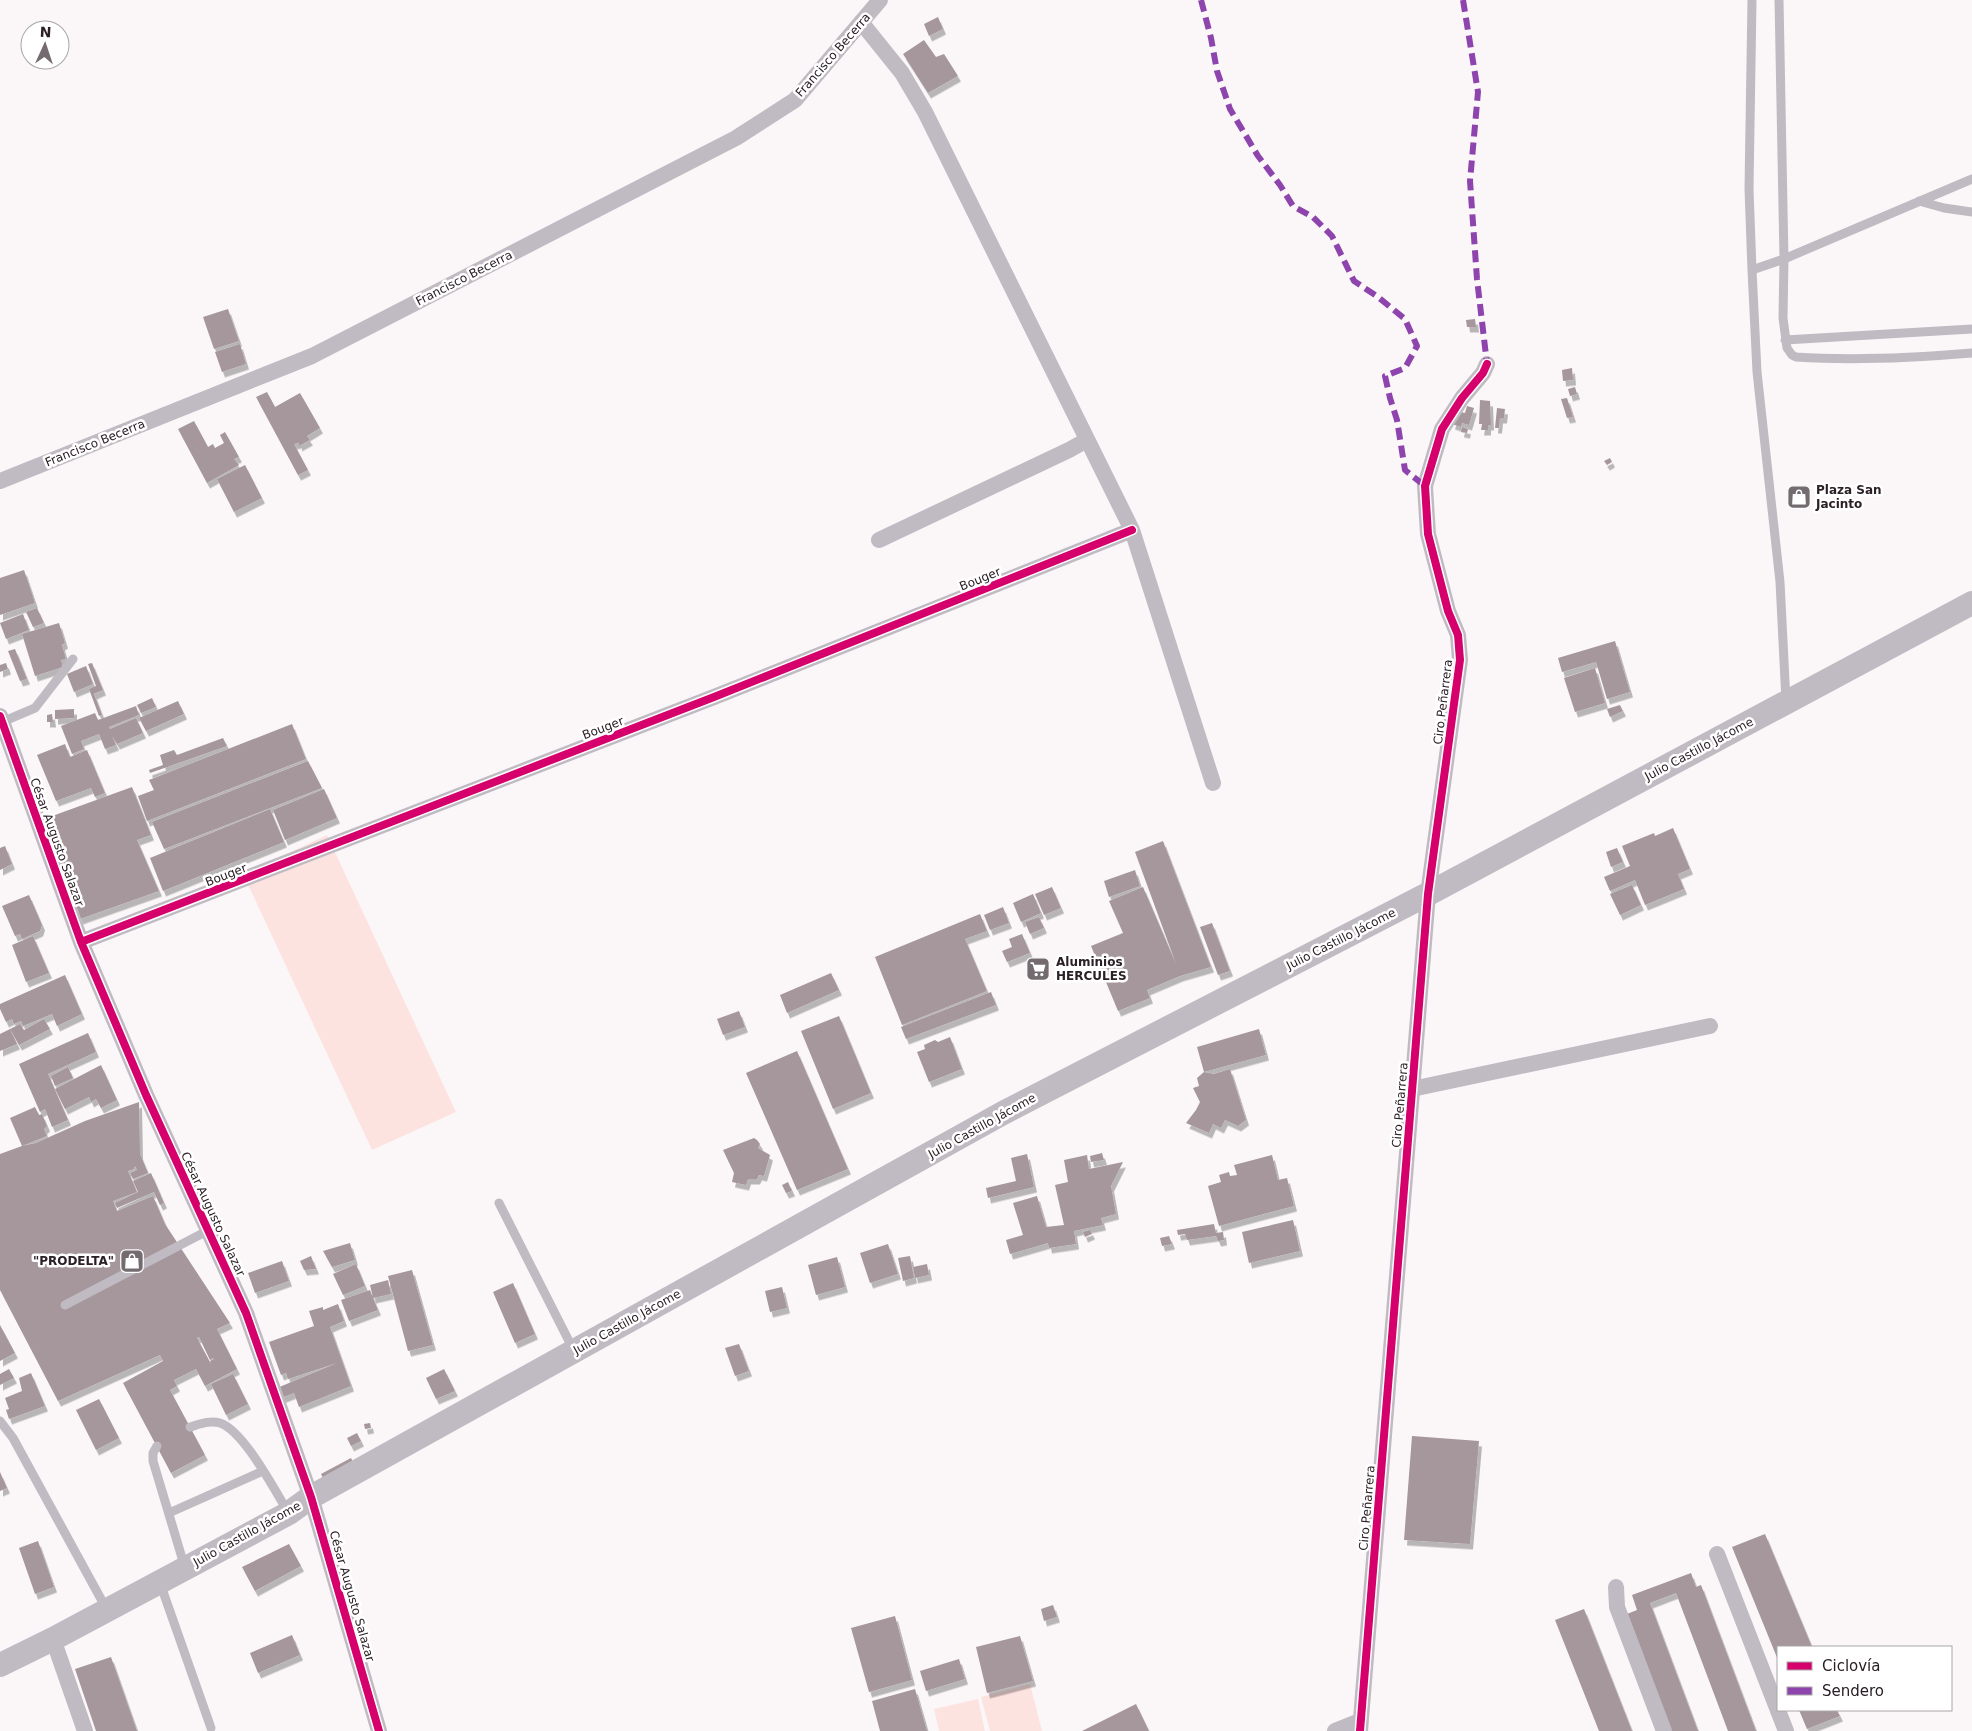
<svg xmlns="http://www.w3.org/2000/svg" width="1972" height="1731" font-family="'DejaVu Sans',sans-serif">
<defs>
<filter id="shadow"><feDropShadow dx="3" dy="5.5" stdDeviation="0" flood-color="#0004"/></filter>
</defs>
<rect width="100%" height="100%" fill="#fbf7f9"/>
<path fill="#fde3e0" d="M327 835 456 1112 372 1150 243 874Z
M1030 1684 1042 1731H990L981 1697Z
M978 1699 985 1731H939L934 1709Z"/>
<path fill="#a5979b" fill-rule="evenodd" filter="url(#shadow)" d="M938 17 943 29 929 36 924 24Z
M924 40 936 57 944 54 958 76 928 93 903 54Z
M228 309 239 341 214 349 203 317Z
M1475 319 1476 327H1467L1466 320Z
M240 344 246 364 222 372 215 352Z
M1572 368 1573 380 1563 381 1562 370Z
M1575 387 1577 394 1570 396 1568 389Z
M267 392 275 407 300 393 320 428 307 436 310 440 299 446V443L294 444 308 470 298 475 256 397Z
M1567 398 1573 417 1567 418 1561 399Z
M1480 400 1490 401 1491 425H1488V430H1481L1482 424H1479Z
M1467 406 1474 408 1469 425 1462 423 1461 427 1452 424 1456 411 1465 413Z
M1497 408 1505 409 1504 418H1500L1499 428H1495Z
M194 421 208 447 213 444 215 448 224 443 220 435 225 432 239 457 234 459 239 465 207 483 178 429Z
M1462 427 1468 429 1467 433 1461 432Z
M1610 458 1612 462 1607 465 1604 461Z
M245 465 262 498 234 512 217 479Z
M24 570 35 603 0 615V578Z
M37 608 44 623 33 627 26 612Z
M23 614 29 630 6 639 0 623Z
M59 623 65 643 62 645 66 659 61 660 63 667 35 676 22 634Z
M1615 641 1630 692 1607 699 1596 662 1562 672 1558 658Z
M15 649 27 679 20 681 8 651Z
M6 663 8 669 0 672V665Z
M92 663 103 690 94 694 102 715 99 716 89 689 96 686 88 664Z
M86 666 93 684 74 692 67 674Z
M1595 668 1605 703 1575 712 1564 678Z
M152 698 156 707 141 713 137 705Z
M178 701 184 714 146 731 139 718Z
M1620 705 1623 711 1610 717 1607 709Z
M136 706 139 715 109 727 110 729 136 718 143 733 117 744 112 736 116 745 105 749 99 734 81 741 84 749 72 754 61 726 95 713 98 720Z
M74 709V718L55 719V710Z
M52 714 53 722H47V715Z
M292 724 306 759 147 821 138 796 154 790 149 780Z
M223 738 227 746 150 773 149 770 163 765 160 755 174 750 177 755Z
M65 744 70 757 87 750 105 793 95 797 91 788 56 801 37 755Z
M308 761 322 788 164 849 152 822Z
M132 787 151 835 137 840 159 891 80 919 44 819Z
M324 789 337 818 285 840 273 810Z
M270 809 284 842 163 891 150 858Z
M1673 828 1690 869 1678 874 1684 889 1645 905 1635 880 1610 891 1604 877 1630 866 1622 846 1654 833 1655 836Z
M1163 841 1211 967 1180 976 1147 990 1150 998 1118 1011 1091 946 1123 933 1109 901 1143 887 1176 964 1135 852Z
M5 846 12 864 0 870V848Z
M1617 848 1623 862 1611 867 1606 852Z
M1135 870 1140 886 1109 897 1104 881Z
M1632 885 1641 905 1620 915 1610 894Z
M1052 887 1061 908 1044 915 1035 894Z
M1033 894 1041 913 1021 922 1013 903Z
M29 895 42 925 40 931 22 939 20 934 15 936 2 906Z
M1003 907 1009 923 990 930 984 915Z
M980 914 987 931 965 939 987 991 902 1025 875 957Z
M1039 917 1044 928 1030 934 1025 922Z
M1212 923 1230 971 1218 975 1200 927Z
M1022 934 1030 953 1007 962 1002 951 1012 947 1009 939Z
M33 936 49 973 26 982 12 945Z
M831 973 839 990 787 1013 780 995Z
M65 975 82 1014 57 1026 52 1014 23 1026 21 1021 14 1024 12 1019 6 1022 0 1009V1004Z
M991 992 996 1005 906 1039 901 1027Z
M739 1011 745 1027 723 1035 717 1019Z
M839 1016 871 1093 833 1109 801 1031Z
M44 1019 50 1029 19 1045 10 1029 20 1024 24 1030Z
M10 1029 17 1044 0 1051V1034Z
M1259 1029 1266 1055 1204 1072 1197 1047Z
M88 1033 96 1052 48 1074 68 1120 52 1127 45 1109 40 1112 19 1064Z
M950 1037 962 1069 929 1082 917 1052 925 1049 924 1045 935 1040 938 1042Z
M797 1051 848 1169 797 1190 746 1073Z
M101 1065 117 1100 101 1108 96 1099 91 1102 89 1097 65 1109 55 1089Z
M68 1067 73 1078 55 1086 51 1076Z
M1230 1069 1246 1120 1238 1126 1225 1120 1221 1128 1213 1124 1209 1133 1186 1123 1196 1110 1200 1102 1193 1088 1199 1086 1197 1078 1204 1072 1214 1074Z
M139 1102 140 1154 148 1173 133 1179 130 1173 137 1170 135 1166 134 1169 128 1171 137 1192 113 1201 117 1211 153 1196 165 1224 230 1323 217 1329 237 1369 205 1386 196 1369 174 1380 177 1386 170 1390 205 1455 171 1473 123 1383 163 1361 160 1355 58 1401 0 1290V1154L22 1146 36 1143 85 1121ZM199 1337 210 1360 213 1358 214 1359 210 1361 211 1364 197 1338Z
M35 1107 39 1115 42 1114 47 1126 44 1129 47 1136 22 1146 10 1118Z
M754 1138 757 1140 760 1144 758 1148 770 1155 764 1176 759 1175 757 1179H748L746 1185 732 1182 734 1173 723 1150Z
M1102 1153 1104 1160 1091 1162 1090 1156Z
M1027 1154 1034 1187 988 1198 986 1188 1016 1181 1011 1158Z
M1087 1155 1089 1169 1123 1162 1111 1186 1116 1214 1101 1218 1103 1225 1074 1231 1076 1244 1049 1248 1048 1243 1010 1254 1006 1240 1023 1235 1013 1203 1037 1196 1046 1227 1064 1225 1055 1185 1068 1182 1064 1160Z
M1272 1155 1278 1180 1287 1178 1294 1206 1219 1226 1208 1186 1221 1182 1219 1175 1229 1172 1230 1176 1237 1175 1234 1165Z
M151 1173 164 1203 160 1205 154 1192 117 1208 115 1203 138 1192 133 1181Z
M788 1182 792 1191 786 1193 782 1185Z
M1293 1220 1300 1251 1249 1263 1242 1232Z
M1214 1224 1216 1233 1223 1232 1224 1240 1218 1241 1216 1236 1187 1240 1185 1234 1178 1235 1177 1230Z
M1090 1230 1092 1234 1085 1237 1083 1232Z
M1169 1236 1172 1244 1162 1246 1160 1238Z
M350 1243 355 1260 332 1267 323 1251Z
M888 1244 898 1274 870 1283 860 1253Z
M311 1256 316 1269 304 1270 300 1261Z
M910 1256 914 1278 903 1281 898 1258Z
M837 1257 845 1287 816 1295 808 1265Z
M282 1261 289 1281 255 1293 248 1273Z
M356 1264 365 1286 343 1295 333 1274Z
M927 1264 929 1275 915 1278 913 1267Z
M412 1270 433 1345 408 1351 388 1276Z
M388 1280 391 1294 373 1298 378 1310 349 1321 341 1300 370 1290 373 1298 370 1285Z
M513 1283 535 1334 515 1343 493 1292Z
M782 1287 787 1308 770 1312 765 1291Z
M338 1304 344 1321 330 1327 351 1386 299 1407 294 1393 281 1398 277 1388 337 1363 288 1379 286 1373 281 1375 269 1342 314 1326 309 1311 323 1307V1310Z
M0 1325 15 1353 0 1361Z
M739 1344 749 1371 735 1376 725 1348Z
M9 1369 14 1378 0 1385V1374Z
M444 1369 455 1391 436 1399 426 1378Z
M31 1373 45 1406 9 1419 6 1410 9 1409 5 1398 22 1391 19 1378Z
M233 1374 248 1404 226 1415 211 1384Z
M99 1399 119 1438 96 1450 76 1410Z
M370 1423 371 1428 365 1429 364 1424Z
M357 1433 361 1441 351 1446 347 1438Z
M1412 1436 1479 1441 1470 1544 1404 1540Z
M351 1458 356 1468 326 1484 321 1474Z
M0 1472 7 1488 0 1491Z
M1765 1534 1812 1647H1778V1660L1732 1547Z
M38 1541 54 1587 35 1594 19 1548Z
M289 1544 301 1566 255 1591 242 1567Z
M1691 1573 1696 1587 1701 1585 1756 1731H1728L1676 1593 1650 1603 1698 1731H1671L1627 1614 1637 1610 1632 1595Z
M1053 1605 1057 1617 1044 1621 1041 1609Z
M1584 1609 1632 1731H1599L1555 1620Z
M895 1616 912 1680 869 1692 851 1628Z
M292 1635 300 1655 258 1673 250 1653Z
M1020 1636 1033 1681 987 1693 976 1647Z
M111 1657 137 1731H96L75 1669Z
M959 1659 965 1679 926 1691 920 1671Z
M915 1689 927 1731H880L872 1701Z
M1136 1704 1149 1731H1082Z
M1799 1710H1837L1840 1716 1807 1729Z"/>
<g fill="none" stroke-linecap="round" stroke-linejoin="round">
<path stroke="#c0bbc3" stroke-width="9" d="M1752 0 1749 189 1752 270 1757 372 1780 582 1786 701
M1779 0 1784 259 1783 318 1787 348 1792 355 1796 357C1855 361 1913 358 1972 353
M1919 201 1944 208 1972 212
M1752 270 1784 259 1972 179
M1785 340 1972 329
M2 722 35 708 73 659
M499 1203 574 1351
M65 1305 209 1230
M0 1421 13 1438 107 1610
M190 1427C200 1424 210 1420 220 1423 244 1431 275 1491 288 1512
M157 1446 153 1453V1461L185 1568
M169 1513 263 1471
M160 1583 211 1728"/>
<path stroke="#c0bbc3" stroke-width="16" d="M861 22 902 73 925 112 1132 530 1213 783
M0 481 312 356 736 138 795 100 880 0
M879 540 1069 450 1087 440
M0 716 81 942 146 1095 246 1313 311 1497 379 1731
M81 942 714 697 1132 530
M1412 1089 1710 1026
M1717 1554 1786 1731
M1616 1587 1617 1607 1664 1731
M53 1639 85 1731
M1335 1731 1360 1721
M1360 1731 1428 894 1460 660 1458 635 1448 611 1428 534 1425 486 1442 429 1462 398 1483 373 1487 364"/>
<path stroke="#c0bac2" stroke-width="24" d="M0 1665 53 1639 289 1513 311 1497 1003 1113 1428 894 1972 603"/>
<path stroke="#8e44ad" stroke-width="6" stroke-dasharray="12 6" stroke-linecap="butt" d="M1201 0 1211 38 1217 71 1230 109 1258 156 1280 185 1293 206 1313 217 1332 236 1354 281 1378 297 1405 319 1417 346 1405 368 1385 376 1390 398 1397 420 1405 470 1425 486
M1463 0 1478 92 1470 181 1477 279 1487 364"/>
<g stroke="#fff" stroke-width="11">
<path id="cycleway" d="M0 716 81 942 146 1095 246 1313 311 1497 379 1731
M81 942 714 697 1132 530
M1360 1731 1428 894 1460 660 1458 635 1448 611 1428 534 1425 486 1442 429 1462 398 1483 373 1487 364"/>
</g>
<use href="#cycleway" stroke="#d6006c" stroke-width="8"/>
</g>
<defs>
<g id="shop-square" transform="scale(1.25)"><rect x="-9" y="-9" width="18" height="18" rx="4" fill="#736b70" stroke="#fff"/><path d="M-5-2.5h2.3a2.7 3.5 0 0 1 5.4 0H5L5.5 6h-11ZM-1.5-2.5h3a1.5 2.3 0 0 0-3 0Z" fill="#fff"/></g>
<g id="supermarket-square" transform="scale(1.25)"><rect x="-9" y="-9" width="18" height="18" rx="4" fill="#736b70" stroke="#fff"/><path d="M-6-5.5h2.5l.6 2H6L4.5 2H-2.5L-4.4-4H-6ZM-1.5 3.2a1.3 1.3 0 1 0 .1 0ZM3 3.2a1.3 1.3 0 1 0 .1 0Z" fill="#fff"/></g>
</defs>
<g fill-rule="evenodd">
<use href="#shop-square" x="1799" y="497"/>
<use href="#supermarket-square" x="1038" y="969"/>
<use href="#shop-square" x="132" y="1261"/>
</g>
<g text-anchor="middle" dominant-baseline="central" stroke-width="5" stroke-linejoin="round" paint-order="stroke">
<g font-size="12" fill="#2a2026" stroke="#fff">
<text transform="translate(833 55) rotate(-49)">Francisco Becerra</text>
<text transform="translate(464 278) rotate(-27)">Francisco Becerra</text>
<text transform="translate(95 443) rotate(-22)">Francisco Becerra</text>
<text transform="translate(980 579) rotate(-22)">Bouger</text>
<text transform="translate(1443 702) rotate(-83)">Ciro Peñarrera</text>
<text transform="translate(603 728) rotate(-21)">Bouger</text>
<text transform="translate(1699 749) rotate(-28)">Julio Castillo Jácome</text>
<text transform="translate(57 842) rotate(70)">César Augusto Salazar</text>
<text transform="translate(226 875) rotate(-21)">Bouger</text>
<text transform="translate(1341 939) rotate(-27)">Julio Castillo Jácome</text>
<text transform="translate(1400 1105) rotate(-85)">Ciro Peñarrera</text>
<text transform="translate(982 1126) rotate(-29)">Julio Castillo Jácome</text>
<text transform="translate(213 1214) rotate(65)">César Augusto Salazar</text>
<text transform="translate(627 1322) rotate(-29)">Julio Castillo Jácome</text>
<text transform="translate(1367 1508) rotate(-85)">Ciro Peñarrera</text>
<text transform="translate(247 1534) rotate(-29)">Julio Castillo Jácome</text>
<text transform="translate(352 1596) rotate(74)">César Augusto Salazar</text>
</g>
<g font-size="12" font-weight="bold" fill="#2a2026" stroke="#fff" text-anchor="start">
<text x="1816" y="490">Plaza San<tspan x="1816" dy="14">Jacinto</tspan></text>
<text x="1056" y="962">Aluminios<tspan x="1056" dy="14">HERCULES</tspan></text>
<text x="114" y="1261" text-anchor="end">"PRODELTA"</text>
</g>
</g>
<rect x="1777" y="1646" width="175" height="65" fill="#ffffff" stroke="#aaa6a8"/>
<rect x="1787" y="1662" width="25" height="8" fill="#d6006c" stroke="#aaa6a8"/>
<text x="1822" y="1671" font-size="15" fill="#2a2026">Ciclovía</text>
<rect x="1787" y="1687" width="25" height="8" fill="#8e44ad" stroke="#aaa6a8"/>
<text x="1822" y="1696" font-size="15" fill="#2a2026">Sendero</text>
<g transform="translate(45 45) rotate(3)"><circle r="24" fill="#ffffff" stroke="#aaa6a8"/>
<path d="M0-4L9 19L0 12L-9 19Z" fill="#736b70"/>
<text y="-8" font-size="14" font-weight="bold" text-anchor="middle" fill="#2a2026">N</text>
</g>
</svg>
